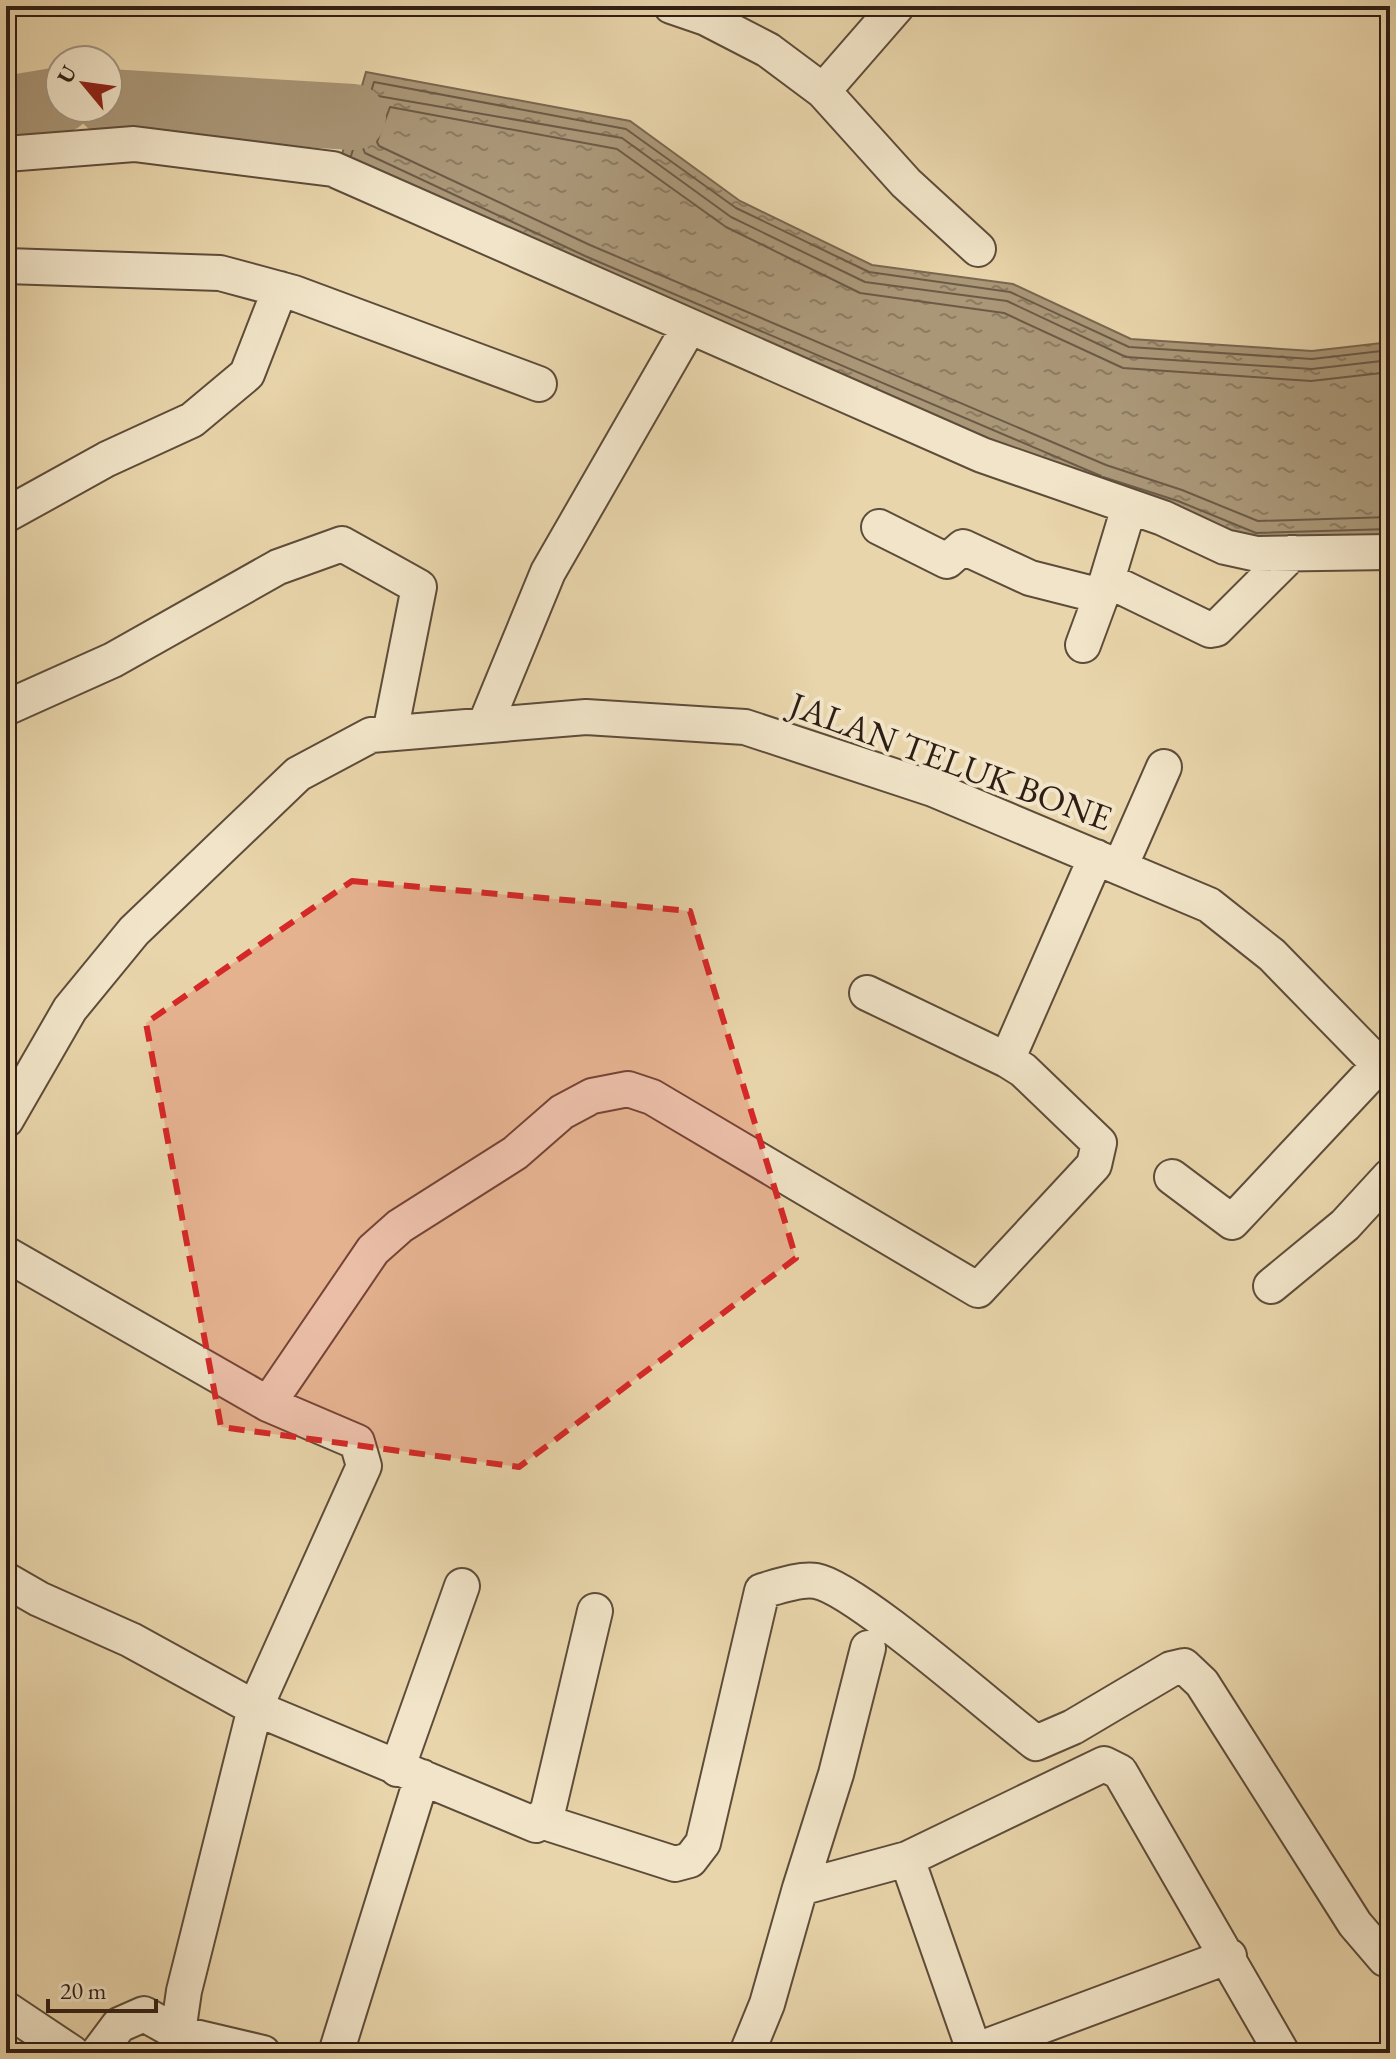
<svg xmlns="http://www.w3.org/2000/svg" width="1396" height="2059" font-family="'EB Garamond',serif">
<defs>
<pattern id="water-ripples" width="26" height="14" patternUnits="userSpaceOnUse" patternTransform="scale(2)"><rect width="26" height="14" fill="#aa9778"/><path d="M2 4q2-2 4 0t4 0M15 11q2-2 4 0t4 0" fill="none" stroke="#8b7b61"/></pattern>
</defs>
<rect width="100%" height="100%" fill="#e9d5ab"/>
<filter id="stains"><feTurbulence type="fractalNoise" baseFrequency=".0025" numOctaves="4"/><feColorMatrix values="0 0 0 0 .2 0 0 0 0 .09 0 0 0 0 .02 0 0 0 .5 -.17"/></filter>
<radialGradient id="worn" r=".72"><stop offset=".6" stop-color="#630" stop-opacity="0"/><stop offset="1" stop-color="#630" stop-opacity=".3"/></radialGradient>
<path fill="url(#water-ripples)" stroke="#796750" stroke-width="2" d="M366 72 630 121 740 201 872 265 1013 284 1131 339 1312 351 1390 342V547L1252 551 1095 493 340 161Z"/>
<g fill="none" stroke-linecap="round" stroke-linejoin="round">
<path stroke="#6c5a46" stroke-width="2" d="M351 156 374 82 626 129 736 208 869 272 1010 292 1129 347 1312 359 1390 350
M1390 372 1311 381 1123 368 1004 313 860 293 726 227 617 149 390 107 377 142 379 146 590 245 1106 465 1182 490 1258 521 1390 517
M1101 476 585 256 365 153 363 148 378 96 622 138 731 217 865 282 1007 301 1126 357 1312 369 1390 360
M1103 477 1178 501 1256 533 1390 529"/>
<path stroke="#aa9778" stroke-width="66" d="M108 102 353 117
M6 109 60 100"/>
<g stroke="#5e4c3a" stroke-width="38">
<path id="minor" d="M671 6 706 18 768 50 823 91 906 183 978 249
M823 91 897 6
M6 154 134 144 333 169 982 455 1163 518 1225 547 1257 554 1390 552
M6 266 220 273 294 293 539 384
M6 515 107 459 192 420 247 374 280 289
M879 527 947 561 963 547 1030 578 1101 596
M1107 580 1129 507
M1083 645 1107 580 1210 630 1216 629 1292 553
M6 708 113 660 278 567 342 544 419 587 390 733
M485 725 548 572 689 327
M1120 867 1164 767
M867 993 1007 1060
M6 1120 70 1009 134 931 298 774 371 735 586 717 745 727 933 789 1209 905 1272 955 1390 1076
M1172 1177 1232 1222 1379 1065
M6 1254 268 1404 357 1442 364 1466 255 1708 536 1825 548 1810 595 1611
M1271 1286 1345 1225 1390 1176
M268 1404 373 1250 400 1226 515 1153 562 1112 592 1096 628 1089 652 1097 978 1290 1094 1165 1099 1143 1023 1070 1007 1060 1096 857
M6 1580 39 1599 131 1640 255 1708 184 1991 175 2053
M397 1769 462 1586
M541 1821 675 1864 690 1860 703 1843 762 1591C776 1587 801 1578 816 1581 856 1588 995 1712 1036 1743L1073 1727 1171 1669 1184 1666 1202 1683 1355 1924 1385 1959 1390 1956
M907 1859 975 2053
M800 1888 836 1774 868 1648
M6 2009 72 2053
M98 2053 119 2025 144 2014 178 2033 263 2053
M336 2053 422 1777
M747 2053 767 2004 800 1888 907 1859 1104 1764 1120 1772 1282 2053
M969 2053 1229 1956"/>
</g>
<use href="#minor" stroke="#f1e4c8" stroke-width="34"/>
</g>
<path fill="#d62828" fill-opacity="0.2" stroke="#d62828" stroke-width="6" stroke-dasharray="16 10" stroke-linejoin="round" d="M352 881 690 911 796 1258 519 1467 221 1427 146 1023Z"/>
<g text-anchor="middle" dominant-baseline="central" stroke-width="8" stroke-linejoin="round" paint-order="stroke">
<g font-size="36" fill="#2f1e14" stroke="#f1e4c8">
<text transform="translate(951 761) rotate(20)">JALAN TELUK BONE</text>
</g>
</g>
<rect width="1396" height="2059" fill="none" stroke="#e9d5ab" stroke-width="32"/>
<rect x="8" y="8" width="1380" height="2043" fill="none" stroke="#2f1e14" stroke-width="4"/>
<rect x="16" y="16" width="1364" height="2027" fill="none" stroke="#2f1e14" stroke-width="2"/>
<g transform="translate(84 84) rotate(299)"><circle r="38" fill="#f1e4c8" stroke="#a39580" stroke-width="2"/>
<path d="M0-6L14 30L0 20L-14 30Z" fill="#8f2418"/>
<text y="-12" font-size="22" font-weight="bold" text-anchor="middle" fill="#2f1e14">U</text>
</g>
<path d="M48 1999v12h108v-12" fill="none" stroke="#2f1e14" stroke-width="4"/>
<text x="60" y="1999" font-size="24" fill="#2f1e14" stroke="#f1e4c8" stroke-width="6" paint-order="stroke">20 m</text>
<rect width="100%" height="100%" filter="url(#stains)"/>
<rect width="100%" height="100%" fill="url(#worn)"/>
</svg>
